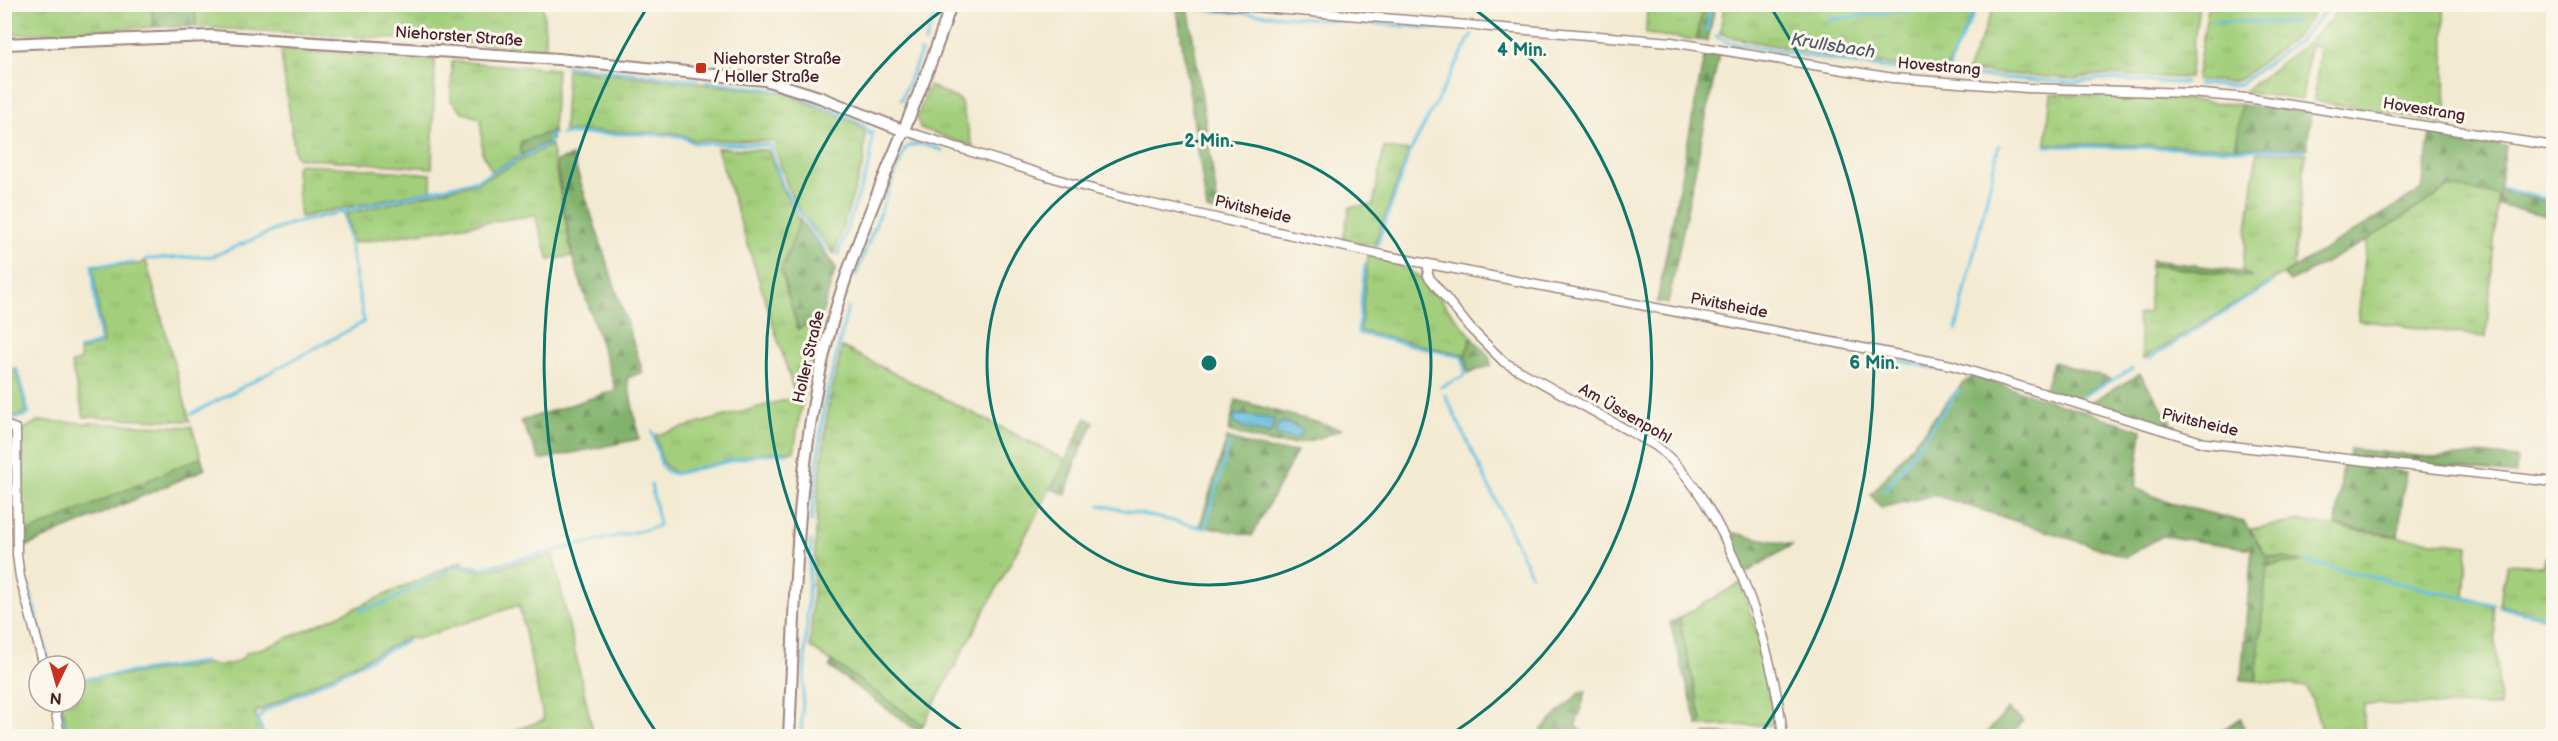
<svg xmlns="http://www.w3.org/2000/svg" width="2558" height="741" font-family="'Balsamiq Sans',sans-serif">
<defs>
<pattern id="grass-tufts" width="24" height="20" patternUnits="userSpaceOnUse" patternTransform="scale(1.5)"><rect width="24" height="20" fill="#a3cf7c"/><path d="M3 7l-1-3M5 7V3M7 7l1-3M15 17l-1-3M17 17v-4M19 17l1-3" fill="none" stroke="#8eb16b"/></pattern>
<pattern id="forest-firs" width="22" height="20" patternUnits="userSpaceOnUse" patternTransform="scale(1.5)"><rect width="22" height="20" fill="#82b26c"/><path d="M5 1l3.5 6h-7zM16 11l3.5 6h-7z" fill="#6c9059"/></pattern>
<pattern id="water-rules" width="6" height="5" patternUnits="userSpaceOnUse" patternTransform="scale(1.5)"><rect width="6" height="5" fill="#64c2e2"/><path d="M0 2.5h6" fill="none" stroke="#58a6c2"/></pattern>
</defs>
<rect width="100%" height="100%" fill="#fbf7ec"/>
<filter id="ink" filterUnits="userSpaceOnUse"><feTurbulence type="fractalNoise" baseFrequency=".0167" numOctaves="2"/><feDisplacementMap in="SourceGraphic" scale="12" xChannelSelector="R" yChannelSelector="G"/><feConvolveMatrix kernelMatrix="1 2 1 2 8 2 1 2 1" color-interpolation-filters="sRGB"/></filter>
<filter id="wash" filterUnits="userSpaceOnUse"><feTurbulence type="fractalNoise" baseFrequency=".008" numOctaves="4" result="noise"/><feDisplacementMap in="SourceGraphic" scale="24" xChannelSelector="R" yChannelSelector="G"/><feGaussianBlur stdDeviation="1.35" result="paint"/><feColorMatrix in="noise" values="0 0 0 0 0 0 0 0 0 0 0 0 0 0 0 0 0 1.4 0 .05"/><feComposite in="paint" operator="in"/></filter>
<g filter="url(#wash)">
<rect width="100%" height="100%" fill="#f3ead2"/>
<path fill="url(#grass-tufts)" stroke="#767754" stroke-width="1.5" d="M4 5H152L153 27 5 35Z
M195 5H543L546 48 196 27Z
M1647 5H1703L1697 40 1646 34Z
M1724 5V4L1977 5 1945 71 1855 61 1729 37 1720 33Z
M1995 5H2199L2189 78 2098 75 2074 79 1967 71Z
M2304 5 2313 16 2298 35 2239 80 2228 82 2196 80 2208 8 2212 6Z
M2344 5H2444L2446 123 2314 101 2320 47 2310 46 2302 100 2243 92 2307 43Z
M283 49 435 60 432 168 298 158 295 155 281 53Z
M452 61 557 69 553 131 523 141 520 146 521 156 492 171 482 152 481 119 463 112 451 101Z
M567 69 782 92 859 125 865 133 864 161 834 254 803 216 788 188 773 141 694 140 676 133 564 131Z
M929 86 960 100 973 147 920 128 917 117Z
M2051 94 2191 100 2241 105 2236 147 2046 144Z
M551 145 572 256 549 260 535 215 353 243 346 214 479 182Z
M717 148 768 150 782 189 800 220 781 271 798 329 821 317 806 377 794 451 761 453 675 473C659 466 659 449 656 435L796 397Z
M1384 148 1409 151 1374 246 1343 240 1350 207 1373 205Z
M2257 152 2306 153 2293 269 2143 359 2137 315 2149 312 2150 265 2250 277 2242 271Z
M298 164 431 174V190L300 217 296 169Z
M2450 187 2498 195 2486 337 2358 320 2367 240Z
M1368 256 1396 263 1422 278 1472 337 1465 355 1360 331Z
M146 261 190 421 84 417 71 364 81 360 79 351 103 343 93 266 136 265Z
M842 347 1066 460 923 725 810 647 818 493 828 408Z
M15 368 27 413 5 418V370Z
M4 428 12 432 14 438 12 534H5Z
M2300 521 2398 537 2468 545 2464 597 2493 604 2500 706 2364 704V736H2322V729L2307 687 2256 681 2267 566 2302 561 2266 556 2250 529Z
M2552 554 2554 555 2553 618 2499 605 2507 564 2544 566 2545 558 2550 559Z
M553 555 594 736H500L544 720 519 605 417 639 408 638 255 713 263 736H68L61 702H75V681L207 664C222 666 232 666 245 656V653L272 645 463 560 461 567 482 571Z
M1740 583 1759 639 1775 721 1770 725 1698 726 1702 721 1679 618Z"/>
<path fill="url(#forest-firs)" stroke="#66684c" stroke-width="1.5" d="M152 5H195L196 27H153Z
M1703 5H1715L1708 41 1697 40Z
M1177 10 1189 11 1219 213 1207 210Z
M1705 52 1719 54 1668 304 1657 302Z
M2241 105 2311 112 2307 148 2236 147Z
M553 131 552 140 521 156 520 146 522 141Z
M2430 133 2506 146 2499 190 2553 203V217L2497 205 2498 195 2450 187 2367 240 2290 282 2283 275 2422 190Z
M572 156 643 372 627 378 639 439 540 460 521 421 616 390 572 256 556 161Z
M800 220 836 268 821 317 798 329 781 271Z
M2151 260 2242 271 2251 277 2150 265Z
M1472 337 1489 356 1491 365 1468 374 1465 355Z
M2053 362 2111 379 2077 398 2045 389Z
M2140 374 2171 421 2163 428 2087 404Z
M1973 376 2142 430 2135 488 2170 503 2244 522 2266 556 2304 561 2267 566 2256 681 2241 680 2252 549 2162 536 2126 557 1935 495 1881 508 1871 495 1962 384Z
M1236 400 1341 429C1293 451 1277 446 1228 431Z
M1086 418 1094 422 1076 461 1066 494 1051 489Z
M1227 438C1250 445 1273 453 1297 451L1252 536 1200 525Z
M2350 449 2437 458 2478 454 2517 458 2516 474 2349 457Z
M201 457 205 469 20 549V536Z
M2343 463 2406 472 2398 537 2336 525Z
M1725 531 1792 545 1747 572 1741 570Z
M1679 618 1702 721 1698 726 1670 623Z
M832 661 923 725 919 732 829 667Z
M1586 691 1576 725 1586 736H1535L1580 692Z
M2008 709 2023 721 2009 736H1984Z
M2241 718 2246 736H2212Z
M1705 734H1778V736H1705Z"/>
<path fill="#a3cf7c" stroke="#767754" stroke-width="1.5" d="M38 421 192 427 201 457 20 536 21 431Z"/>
<path fill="url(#water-rules)" stroke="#577086" stroke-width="1.5" d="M1234 414 1271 419 1275 420 1270 434 1242 427 1234 422Z
M1283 422 1302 429V435L1295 438 1277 436 1275 433 1280 423Z"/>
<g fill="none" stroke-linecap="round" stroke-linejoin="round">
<path stroke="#64c2e2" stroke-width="3" d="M1194 9 1456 30
M1489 9 1491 4
M1827 20 1960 4
M2214 21 2294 23
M1707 31 1711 4
M1716 36 1727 42 1855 64 1948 75
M925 42 939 4
M566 66 697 80
M1947 75 1954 53 1979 4
M1960 75 2075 83 2099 79 2185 83
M706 81 782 91
M2198 84 2229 86 2240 84 2301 39 2331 4
M791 93 855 120 863 125 870 134
M901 100 921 52
M561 134H636L681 136 694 143 770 145 783 187 826 252
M2046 146 2304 150
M2501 188 2554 201
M1376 248 1410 152 1472 34
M838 254 870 162 872 132
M146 259 213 256 290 224 477 180 550 143 549 136 554 134
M1365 265 1358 333 1463 357 1465 373 1462 377 1441 387
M856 275 905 149C916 140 929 146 942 150
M1687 319 1950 371
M1956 330 1999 145
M80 349 100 343 92 265 135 263
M2149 359 2272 283
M1445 395 1531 574
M2079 398 2132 369
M192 414 364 322 344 212
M4 420 9 421 29 414 17 369
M652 431 661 464 666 471 675 474 761 454 788 453
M1884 492 1959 390
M1100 505 1205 528 1229 444
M811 522 824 407 848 307
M2307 562 2494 605
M28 585 50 666
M2499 607 2554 619
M360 610 386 603 460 564 481 568 656 527 659 525 651 484
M75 680 204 662
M59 702 66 736
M14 736 55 730
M264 736 258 720 263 712 407 641
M801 736 811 541"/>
</g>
</g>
<g filter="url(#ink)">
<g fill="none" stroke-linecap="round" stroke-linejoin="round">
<g stroke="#9e847e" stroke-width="11">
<path id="minor" d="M1215 4 1671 42 1893 78 2027 88 2191 93 2247 98 2554 146
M902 130 1070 183 1139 201 1382 255 1951 365 2205 443 2554 482
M1428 264V276L1470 328 1504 362 1656 446C1727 501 1774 649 1783 736
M4 425 16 429 17 555 20 577 44 666
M54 702 60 736"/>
</g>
<g stroke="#9e847e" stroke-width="14">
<path id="tertiary" d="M4 44 211 36 558 59 765 80 819 97 902 130
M789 736C796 598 794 457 832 323 862 213 917 113 951 4"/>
</g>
<use href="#minor" stroke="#fff" stroke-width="8"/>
<use href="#tertiary" stroke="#fff" stroke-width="10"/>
</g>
</g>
<g fill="none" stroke="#0f766e" stroke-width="3">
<circle cx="1209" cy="363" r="222"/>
<path d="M968 735A443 443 0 0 1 949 5M1469 5A443 443 0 0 1 1450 735"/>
<path d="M658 735A665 665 0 0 1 648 6M1770 6A665 665 0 0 1 1760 735"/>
</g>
<rect fill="#c8321e" stroke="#fbf7ec" stroke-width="2" x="695" y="62" width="12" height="12" rx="3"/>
<g text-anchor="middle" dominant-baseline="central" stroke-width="6" stroke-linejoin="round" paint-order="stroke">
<g font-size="16" fill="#4a1f2b" stroke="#fbf7ec">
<text transform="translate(459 37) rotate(4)">Niehorster Straße</text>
<text transform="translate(1939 67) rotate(5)">Hovestrang</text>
<text transform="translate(2424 110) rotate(9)">Hovestrang</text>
<text transform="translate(1253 210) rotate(13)">Pivitsheide</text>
<text transform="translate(1729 306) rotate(11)">Pivitsheide</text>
<text transform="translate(809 357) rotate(-77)">Holler Straße</text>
<text transform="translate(1625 414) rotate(30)">Am Üssenpohl</text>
<text transform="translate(2200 423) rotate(13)">Pivitsheide</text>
</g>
<g font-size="16" fill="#4a1f2b" stroke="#fbf7ec" text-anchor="start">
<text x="713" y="59">Niehorster Straße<tspan x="713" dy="18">/ Holler Straße</tspan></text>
</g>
<g font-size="18" font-style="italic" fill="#53586b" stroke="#fbf7ec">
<text transform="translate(1833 46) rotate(9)">Krullsbach</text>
</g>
</g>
<circle cx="1209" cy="363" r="9" fill="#0f766e" stroke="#fbf7ec" stroke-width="3"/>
<g font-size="18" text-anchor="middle" font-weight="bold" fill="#0f766e" stroke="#fbf7ec" stroke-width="6" stroke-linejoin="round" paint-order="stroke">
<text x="1522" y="56">4 Min.</text>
<text x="1209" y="147">2 Min.</text>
<text x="1874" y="369">6 Min.</text>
</g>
<rect width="2558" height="741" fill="none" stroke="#fbf7ec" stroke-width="24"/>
<g transform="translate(57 684) rotate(185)"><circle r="28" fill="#fbf7ec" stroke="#b4a19f" stroke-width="1.5"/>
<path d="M0-4.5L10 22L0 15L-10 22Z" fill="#c8321e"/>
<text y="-9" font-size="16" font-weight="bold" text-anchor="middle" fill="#4a1f2b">N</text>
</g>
</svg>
